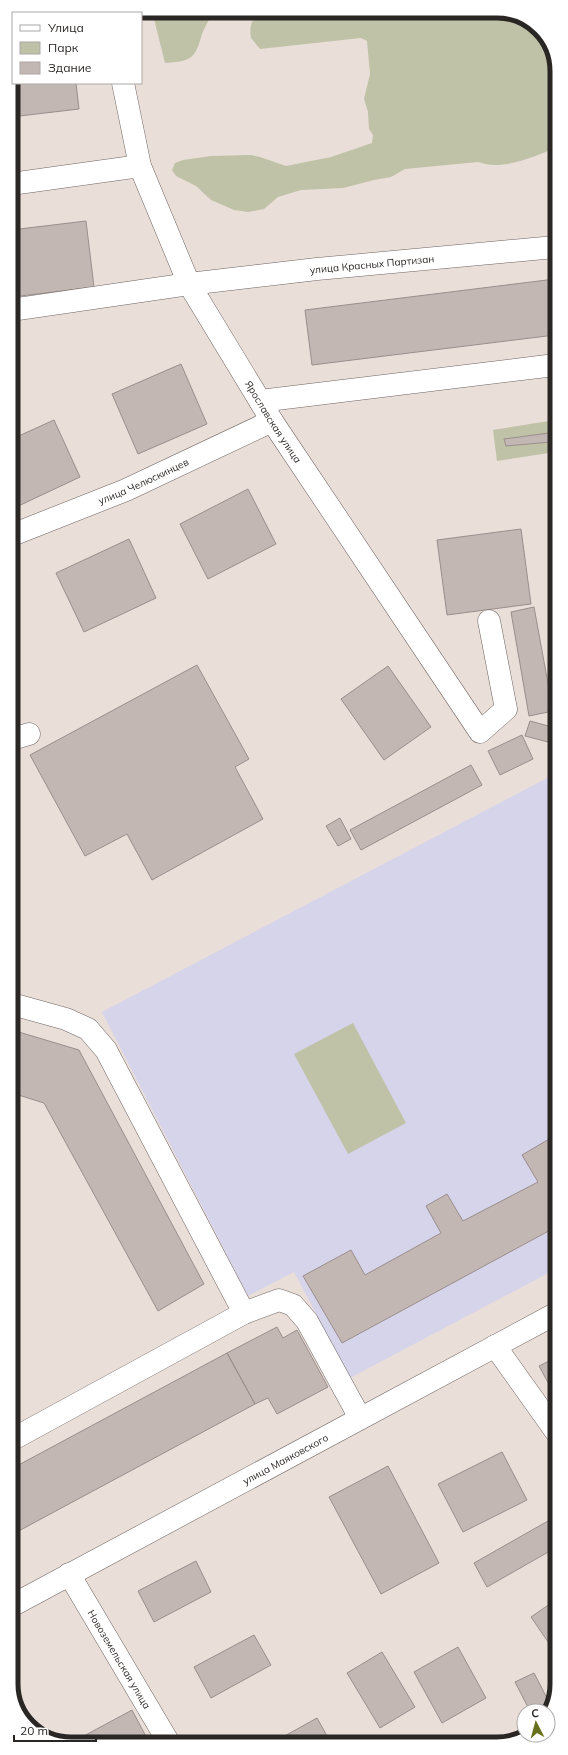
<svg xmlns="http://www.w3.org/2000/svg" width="568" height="1755" font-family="Mulish,sans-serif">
<rect width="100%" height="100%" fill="#eaded9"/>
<path fill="#d6d4ea" d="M551 776 556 834V1269L350 1378 294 1272 248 1296 102 1012Z"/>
<path fill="#bfc2a6" d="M152 11H214C210 18 205 26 202 34 195 59 192 61 165 63Z
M265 11H400L414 19 437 18 440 11H501L536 26 555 56V148C533 157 502 171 478 162L405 169 391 177 374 180 343 188 301 190 278 197 264 209 248 212 234 210 211 200 196 186 176 176 172 170 175 163 183 160 211 156 251 155 260 157 286 166 331 157 372 143 373 135 369 129 368 112 364 99 370 74 367 41 361 38 260 49 251 38C249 23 252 18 265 11Z
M555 420V452L497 461 493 430Z
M353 1023 406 1123 348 1154 294 1054Z"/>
<path fill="#c3b7b4" stroke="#9a8e8c" d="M13 63V83H76L79 109 11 117V67Z
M86 221 94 287 12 297 11 230Z
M555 279V335L312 365 305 310Z
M181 364 207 424 138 454 112 394Z
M54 420 80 477 12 509V439Z
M549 433 551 442 506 446 504 439Z
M248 489 276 544 208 579 180 524Z
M521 529 531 604 447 615 437 540Z
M129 539 156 598 84 632 56 573Z
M534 607 553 711 529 716 511 612Z
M197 665 249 759 235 767 263 819 152 880 127 834 85 856 30 755Z
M388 666 431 727 384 760 341 699Z
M530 721 552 727 548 742 525 736Z
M522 735 533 759 500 775 488 751Z
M471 765 482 785 361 850 350 830Z
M340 818 351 839 338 846 326 826Z
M12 1030 79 1050 204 1284 158 1311 44 1103 12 1093Z
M556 1135V1227L342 1343 303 1276 351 1250 365 1275 441 1233 426 1206 447 1194 463 1221 538 1182 522 1155Z
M277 1327 283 1338 297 1330 328 1387 277 1414 268 1398 255 1404 227 1353Z
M227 1353 255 1404 13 1534V1468Z
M557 1357V1399L539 1366Z
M502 1452 527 1500 463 1532 438 1484Z
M388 1466 439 1563 381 1594 329 1497Z
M548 1521 557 1536V1547L487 1587 474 1563Z
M196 1561 211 1592 154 1622 138 1591Z
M557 1599V1655L531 1617Z
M254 1635 271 1665 211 1698 194 1667Z
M458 1647 486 1698 442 1723 414 1672Z
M382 1652 415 1707 380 1728 347 1673Z
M534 1673 550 1704 548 1711H530L515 1682Z
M132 1710 150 1744H69Z
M317 1718 331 1743H272Z
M455 1736 459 1742H443Z"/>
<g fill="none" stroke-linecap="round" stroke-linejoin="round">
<g stroke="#6f6461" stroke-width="23">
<g id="minor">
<path d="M91 11V13"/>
<path id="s1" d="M123 83 140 166 189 284 272 421 480 732 506 709 489 621"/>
<path d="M11 184 140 166"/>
<path id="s2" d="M11 310 189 284 317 269 555 247"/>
<path d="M260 401 555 365"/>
<path id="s3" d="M12 535 126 490 272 421"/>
<path d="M12 739 29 734"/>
<path d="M12 1004 66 1019 88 1029 106 1050 244 1313"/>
<path d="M495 1346 557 1433"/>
<path d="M13 1439 244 1313 279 1300 293 1305 307 1321 360 1418"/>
<path id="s4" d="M69 1574 169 1743"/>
<path id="s5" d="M13 1605 557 1313"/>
</g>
</g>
<use href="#minor" stroke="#fff" stroke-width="22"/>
</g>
<g text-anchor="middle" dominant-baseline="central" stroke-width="3.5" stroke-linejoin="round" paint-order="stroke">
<g font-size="10" fill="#2a2624" stroke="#fff">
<text stroke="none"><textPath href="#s2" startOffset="364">улица Красных Партизан</textPath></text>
<text stroke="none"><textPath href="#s1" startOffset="374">Ярославская улица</textPath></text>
<text stroke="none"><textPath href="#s3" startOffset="142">улица Челюскинцев</textPath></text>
<text stroke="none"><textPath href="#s5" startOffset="309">улица Маяковского</textPath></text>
<text stroke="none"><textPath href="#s4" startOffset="99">Новоземельская улица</textPath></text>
</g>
</g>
<path d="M0 0H568V1755H0ZM71 18H497A53 53 0 0 1 550 71V1684A53 53 0 0 1 497 1737H71A53 53 0 0 1 18 1684V71A53 53 0 0 1 71 18Z" fill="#fff" fill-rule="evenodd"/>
<path fill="none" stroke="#2a2624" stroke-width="5" d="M71 18H497A53 53 0 0 1 550 71V1684A53 53 0 0 1 497 1737H71A53 53 0 0 1 18 1684V71A53 53 0 0 1 71 18Z"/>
<rect x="12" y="12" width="130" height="72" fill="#ffffff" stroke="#aaa8a7"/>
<rect x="20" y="25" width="20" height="6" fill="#ffffff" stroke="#aaa8a7"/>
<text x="48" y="32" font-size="12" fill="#2a2624">Улица</text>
<rect x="20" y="42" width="20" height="12" fill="#bfc2a6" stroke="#aaa8a7"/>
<text x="48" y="52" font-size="12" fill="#2a2624">Парк</text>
<rect x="20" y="62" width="20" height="12" fill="#c3b7b4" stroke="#aaa8a7"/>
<text x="48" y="72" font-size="12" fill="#2a2624">Здание</text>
<g transform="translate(536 1723) rotate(354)"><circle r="19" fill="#ffffff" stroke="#aaa8a7"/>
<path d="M0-3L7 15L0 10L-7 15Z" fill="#67711b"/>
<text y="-6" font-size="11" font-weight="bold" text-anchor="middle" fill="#2a2624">С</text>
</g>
<path d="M14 1735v6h82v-6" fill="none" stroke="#2a2624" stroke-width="2"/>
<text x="20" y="1735" font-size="12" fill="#2a2624" stroke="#ffffff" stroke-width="3" paint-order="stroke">20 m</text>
</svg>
